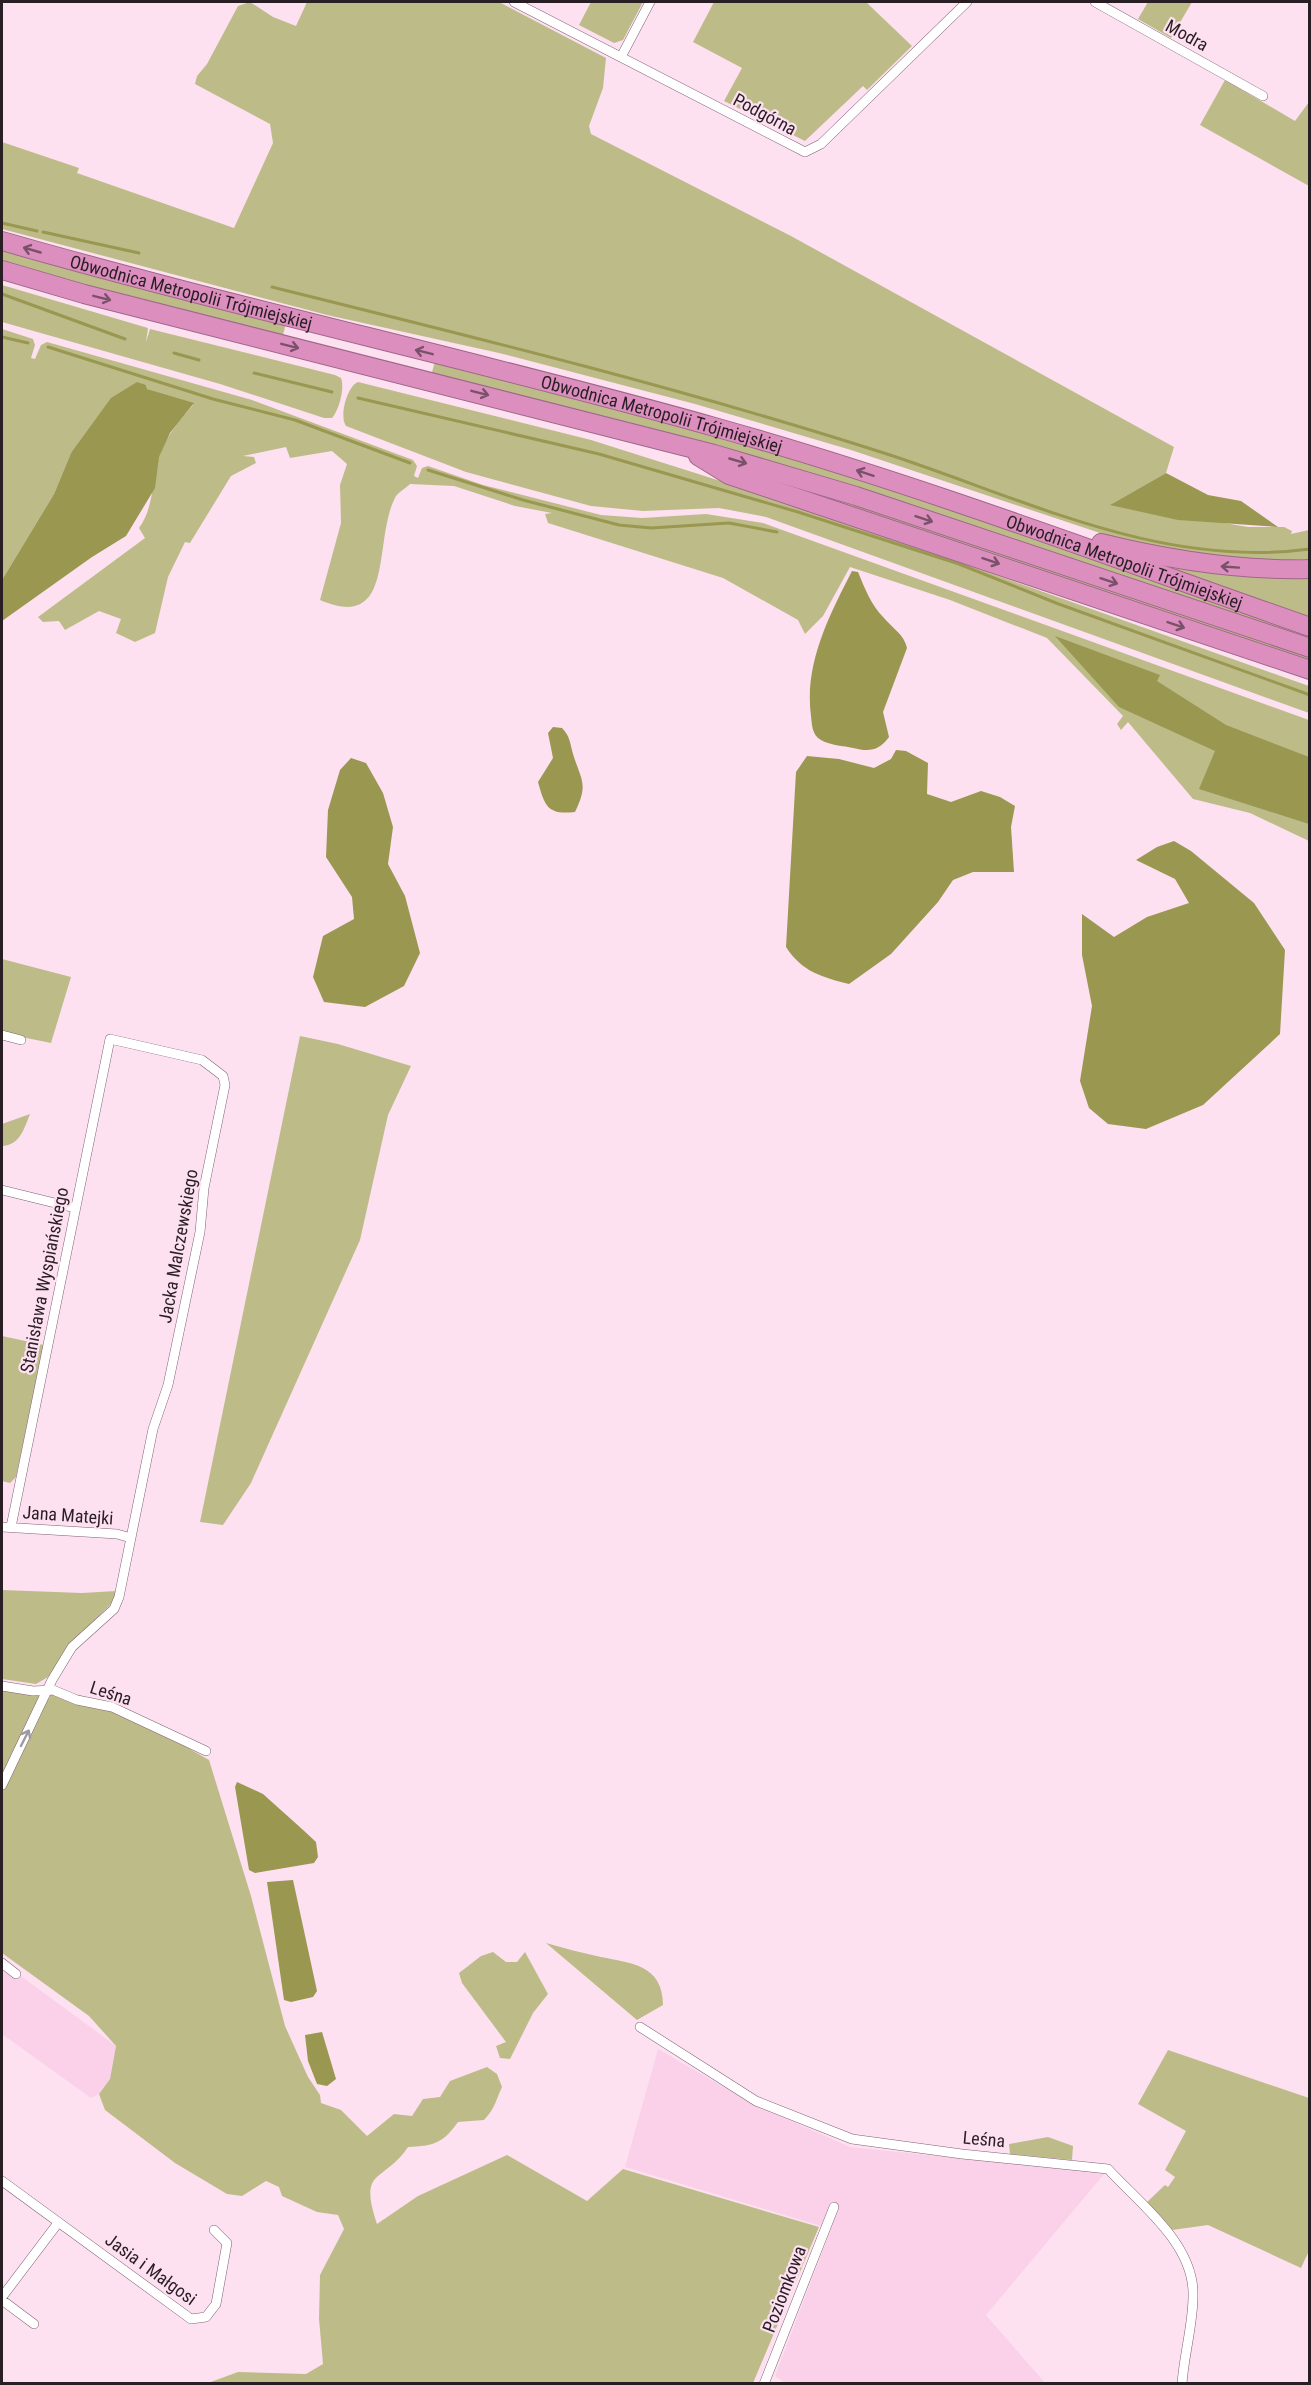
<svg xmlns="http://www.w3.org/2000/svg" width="1311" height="2385" font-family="'Roboto Condensed',sans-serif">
<rect width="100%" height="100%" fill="#fde1f1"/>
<path fill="#fad1e9" d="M2 1962 116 2046 110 2079 99 2094 91 2098 2 2034Z
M658 2049 753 2104 850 2147 1105 2173 986 2315 1045 2383 787 2384 775 2376 831 2229 625 2167Z"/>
<path fill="#bdbc89" d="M250 2 273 17 296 26 307 2H499L606 58 603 88 589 126 591 134 791 236 1174 447 1166 473 1112 504 1248 527H1284L1292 531 1291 534 1309 530V559L1255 562 1130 543 851 450 695 404 499 353 327 315 2 229V142L79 168 77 173 234 228 273 143 270 124 195 84 197 76 207 64 238 6Z
M591 2H643L623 40 614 43 579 25Z
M714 2H866L912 46 867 90 863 86 805 141 724 101 742 68 693 42Z
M1148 2H1192L1171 38 1138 19Z
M1225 80 1295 121 1309 102V186L1200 125Z
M2 248 286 323 282 339 2 264Z
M2 285 148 328 146 342 150 329 335 375 341 378C345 388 339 410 332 418H324L220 384 2 322Z
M2 329 33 339 35 345 31 358 35 359 41 345 47 342 252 400 413 460 417 466 414 476 418 478 422 468 428 466 483 485 601 515 642 518 706 514 763 523 1309 720V841L1250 813 1193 799 1128 722 1121 730 1117 724 1123 716 1047 638 950 600 850 567 823 616 805 634 798 620 723 578 548 523 545 514 552 513 515 506 454 486 410 484C406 488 399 492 396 496 372 539 397 633 320 600L341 523 340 485 347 464 332 451 290 458 286 447 243 456 254 457 256 463 231 476 190 543 185 542 168 577 155 633 135 642 116 633 121 619 99 611 65 630 59 621 43 622 38 617 145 538 139 528C155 506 151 480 159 456 166 436 180 420 193 405L147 389 146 385 71 453 54 494 2 580Z
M435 361 657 417 869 480 1309 633V642L431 376Z
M358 382 591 440 803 507 1309 686V713L766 517 719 508 643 511 591 506 466 472 346 426C339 417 347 386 358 382Z
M732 468 827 496 1309 656V665Z
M1169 568 1253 577 1309 576V618Z
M2 959 71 977 51 1043 2 1033Z
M300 1036 338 1044 411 1066 388 1115 360 1240 251 1483 223 1525 200 1522Z
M30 1114C24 1129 20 1145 2 1146V1124Z
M2 1336 44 1345 16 1477 10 1483 2 1481Z
M2 1590 82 1593 116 1591 113 1602 79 1636 48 1677 36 1684 2 1679Z
M2 1690 21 1691 49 1699 52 1690C108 1696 161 1733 209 1760L251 1896 285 2026 308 2077 320 2095 321 2103 341 2110 367 2136 394 2114 412 2116 423 2099 440 2097 450 2081 487 2067 497 2074 502 2087C495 2102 496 2107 484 2120L458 2122C443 2143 434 2146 408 2147 383 2184 358 2167 377 2224L418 2196 507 2155 587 2201 623 2169 819 2227 753 2383H208L238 2372 306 2374 323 2364 319 2319 320 2275 344 2229 338 2215 317 2212 282 2196 279 2187 266 2181 242 2196 227 2194 175 2163 105 2110 99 2094 110 2079 116 2046 89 2016 2 1953Z
M546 1943C564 1948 582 1953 601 1957 631 1963 663 1965 663 2005L637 2020Z
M493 1952 506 1962H517L525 1952 548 1994 533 2013 510 2059 500 2058 496 2046 506 2042 462 1983 459 1973 481 1956Z
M1168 2050 1309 2098V2251L1301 2268 1208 2225 1172 2230 1146 2203 1165 2185 1168 2187 1175 2177 1165 2170 1186 2131 1138 2104Z
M1048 2137 1073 2146 1072 2160 1010 2154 1009 2144Z"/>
<path fill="#999750" d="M137 382 146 385 147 389 194 403 170 433 159 457 155 488 126 536 92 557 2 621V580L54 494 71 453 111 398Z
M1166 473 1208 495 1241 501 1278 527 1178 520 1110 505Z
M852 571 858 572C865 589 871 605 884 618 893 629 904 634 907 648L883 712 889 737C879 751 869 752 853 748 844 746 829 745 821 740 812 735 812 725 811 716 804 664 829 616 852 571Z
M1055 636 1160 675 1157 681 1226 725 1309 757V824L1199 789 1215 751 1119 707Z
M553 727 562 728C570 736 570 743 573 754 581 780 589 784 575 812 548 815 545 807 538 782L553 758 548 733Z
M896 750 906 751 928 763 927 794 951 802 981 791 1000 797 1015 806 1011 827 1014 872H973L953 880 938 902 891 954 849 984C822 977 802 972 786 947L796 772 807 756 839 759 874 768 891 759Z
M351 758 366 763 383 793 393 827 388 864 405 896 420 953 404 986 365 1007 324 1002 313 977 323 936 354 919 352 897 326 857 328 810 340 770Z
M1174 841 1191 851 1254 903 1285 950 1280 1034 1203 1105 1146 1129 1108 1124 1089 1108 1080 1081 1092 1006 1082 955V914L1114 937 1147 917 1189 903 1175 879 1136 860 1157 847Z
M237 1782 263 1794 302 1829 316 1842 318 1857 314 1863 255 1873 249 1870 235 1787Z
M293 1880 317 1991 313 1997 291 2002 284 2000 267 1882Z
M322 2032 336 2079 327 2086 317 2084 308 2061 305 2035Z"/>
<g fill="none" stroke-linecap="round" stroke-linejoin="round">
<path stroke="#999750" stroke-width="3" d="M2 223 37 231
M43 232 139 253
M272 287C478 338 685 389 887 454 1025 499 1160 569 1310 549
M2 294 125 339
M2 337 28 343
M48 347 213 399 295 420 410 463
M174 353 199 360
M254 373 332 392
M358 398 599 454 798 512 959 564 1056 603 1310 695
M428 470 523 500 619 525 651 528 729 523 777 532"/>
<g stroke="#7e6172" stroke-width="10">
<path id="minor" d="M514 2 805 152 821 144 967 2
M1095 2 1263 96
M621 57 650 2
M2 1035 21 1040
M2 1190 75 1208
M2 1527 117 1534 131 1538
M2 1686 33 1691 53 1690 77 1700 112 1707 206 1751
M2 1785 52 1680 72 1647 114 1609 119 1597 153 1429 168 1385 200 1232 204 1188 225 1085 223 1076 202 1060 110 1039 11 1527
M2 1963 16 1974
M640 2027 756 2101 852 2139 962 2154 1108 2169C1139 2203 1192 2242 1193 2292 1194 2322 1184 2353 1182 2384
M2 2181 191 2319 206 2317 216 2304 227 2243 214 2230
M2 2297 58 2223
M2 2300 34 2324
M764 2384 834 2207"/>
</g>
<g stroke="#9e6788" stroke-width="20">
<g id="motorway">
<path id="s1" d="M2 241C239 309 481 361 718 428 918 484 1113 558 1310 627"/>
<path d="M2 270 84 294 714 454 856 496 1310 648"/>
<path d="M698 456 729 475 1310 670"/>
<path d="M1101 543C1170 560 1238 571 1310 569"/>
</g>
</g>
<use href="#minor" stroke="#fff" stroke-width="9"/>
<use href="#motorway" stroke="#dc8fbe" stroke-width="18"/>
</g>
<defs><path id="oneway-shaft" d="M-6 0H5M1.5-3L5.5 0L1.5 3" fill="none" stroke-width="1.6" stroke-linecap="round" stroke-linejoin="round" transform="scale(1.5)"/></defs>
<g stroke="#7a516a">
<use href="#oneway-shaft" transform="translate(32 250) rotate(-164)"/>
<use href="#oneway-shaft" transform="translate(102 298) rotate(14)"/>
<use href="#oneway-shaft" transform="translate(290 346) rotate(14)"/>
<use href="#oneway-shaft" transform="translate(424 352) rotate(-166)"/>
<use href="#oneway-shaft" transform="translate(480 393) rotate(14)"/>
<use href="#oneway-shaft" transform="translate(738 461) rotate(16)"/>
<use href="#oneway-shaft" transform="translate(865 473) rotate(-162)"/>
<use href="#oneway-shaft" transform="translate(924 519) rotate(18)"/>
<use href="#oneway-shaft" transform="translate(991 561) rotate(19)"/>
<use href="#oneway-shaft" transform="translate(1230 567) rotate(-176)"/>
<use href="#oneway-shaft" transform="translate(1109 581) rotate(18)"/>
<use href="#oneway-shaft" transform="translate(1176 625) rotate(19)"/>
</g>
<use stroke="#9f9a9d" href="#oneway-shaft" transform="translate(25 1738) rotate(-63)"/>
<g text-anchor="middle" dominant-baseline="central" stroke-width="4.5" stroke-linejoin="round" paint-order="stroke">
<g font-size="18" fill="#2a1e25" stroke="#fde1f1">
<text transform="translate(1187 35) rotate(29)">Modra</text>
<text transform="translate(765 114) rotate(28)">Podgórna</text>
<text stroke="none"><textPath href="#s1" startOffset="196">Obwodnica Metropolii Trójmiejskiej</textPath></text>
<text stroke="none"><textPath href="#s1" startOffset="682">Obwodnica Metropolii Trójmiejskiej</textPath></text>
<text stroke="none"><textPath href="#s1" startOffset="1168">Obwodnica Metropolii Trójmiejskiej</textPath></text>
<text transform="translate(178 1246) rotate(-80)">Jacka Malczewskiego</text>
<text transform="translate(44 1280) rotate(-79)">Stanisława Wyspiańskiego</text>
<text transform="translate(68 1515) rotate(4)">Jana Matejki</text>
<text transform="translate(111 1693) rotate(18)">Leśna</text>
<text transform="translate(984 2139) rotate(5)">Leśna</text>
<text transform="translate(151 2269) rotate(36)">Jasia i Małgosi</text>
<text transform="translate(784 2289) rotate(-69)">Poziomkowa</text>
</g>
</g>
<rect width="1311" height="2385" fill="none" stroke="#2a1e25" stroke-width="6"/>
</svg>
